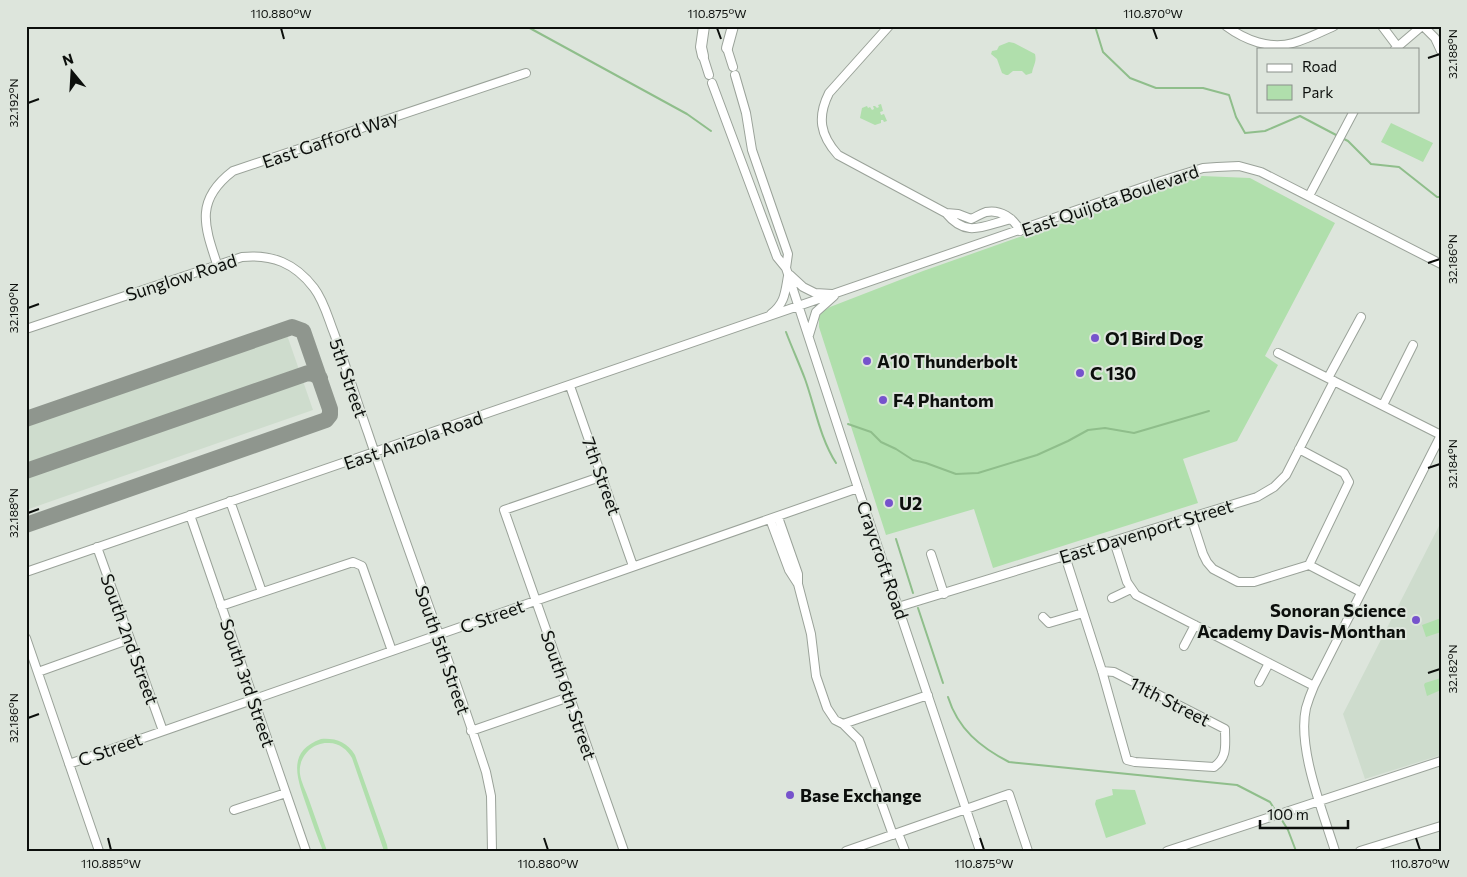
<svg xmlns="http://www.w3.org/2000/svg" width="1467" height="877" font-family="Commissioner,sans-serif">
<rect width="100%" height="100%" fill="#dde5dc"/>
<path fill="#cedccd" d="M287 335 313 410 26 510V427Z
M1439 526 1441 527V755L1365 779 1343 714Z"/>
<path fill="#b0dfac" d="M1009 42 1014 43 1035 54C1037 62 1033 66 1032 73L1026 75 1022 71H1013L1008 75H1006L1002 73 997 59 991 54 992 51 997 50 999 46Z
M881 104 883 111 880 112 881 115 884 114 887 121 884 122 883 120H881V123L875 125 860 118 862 108 867 106 868 108 870 107 872 110 874 109 873 106H875L877 108 879 107 878 105Z
M1391 123 1433 143 1423 162 1381 142Z
M1202 176 1250 178 1335 223 1265 356 1278 365 1237 441 1183 459 1198 503 993 568 974 509 886 535 819 327V317L822 312 830 307 923 271 1048 227 1064 223Z
M1441 618V632L1426 637 1422 625Z
M1441 678V690L1427 696 1424 685 1425 683Z
M321 739C336 738 347 742 355 755L387 845 388 851H384L352 758C347 749 338 742 327 743 311 743 298 758 300 774 301 782 306 791 309 800 315 817 321 834 327 851H323C317 836 312 822 307 807 298 780 285 752 321 739Z
M1112 789 1135 790 1146 824 1106 838 1095 804 1096 800 1113 795Z"/>
<g fill="none" stroke-linecap="round" stroke-linejoin="round">
<path stroke="#8fbe8b" stroke-width="2" d="M526 26 687 114 711 131
M1095 26 1103 52 1130 78 1156 88H1203L1229 95 1236 117 1245 133 1265 131 1300 116 1338 136
M1342 138 1348 141 1371 164 1399 167 1437 197H1441
M786 332C792 348 799 363 805 379 815 407 820 438 836 463
M848 424 871 432 881 442 896 449 913 460 926 463 956 474 978 473 1037 455 1068 441 1088 430 1105 428 1134 433 1209 411
M896 539 913 593
M918 608 943 683
M948 697C958 729 980 747 1009 762L1237 785 1270 802 1277 813
M1280 817 1288 830 1296 851"/>
<path stroke="#8f968e" stroke-width="16" d="M26 419 292 327 303 331 330 409V415L326 420 26 525
M26 471 308 373 314 374 320 378"/>
<g stroke="#9aa299" stroke-width="10">
<path id="minor" d="M889 26 829 93C817 117 820 135 838 155L946 213
M1226 26C1245 40 1270 50 1293 43 1307 39 1321 32 1334 26
M1382 26 1397 46
M1423 26 1435 38 1441 51
M727 48 733 67
M1395 49 1422 26
M703 56 709 75
M735 75 746 113 752 150 788 254 786 268
M712 83 777 257 786 268 858 488 980 851
M1309 196 1354 111
M1011 219C984 225 967 239 946 213L958 214 971 219C976 217 980 214 986 212 1000 209 1014 218 1020 231
M217 264C204 225 195 200 233 171L526 73
M790 275 803 287 815 293 832 294
M771 314C785 303 785 293 788 276
M26 329 242 257C272 254 295 263 314 288 324 301 328 318 334 333 346 366 356 399 368 433 406 546 449 658 486 772L491 796 492 851
M809 335 816 312 834 296
M1278 353 1441 435 1314 686C1311 693 1308 701 1306 708 1297 748 1323 812 1335 851
M1328 378 1361 317
M570 386 633 566
M1383 405 1413 345
M1299 449 1344 473 1349 482 1309 565
M603 476 504 510 624 851
M230 501 262 592
M190 515 306 851
M778 517 798 574V584L811 634 816 676 827 708 835 720 843 724 859 740 893 835
M1191 517 1203 554 1207 562 1213 569 1238 582H1254L1309 565 1361 592
M770 519 789 570 798 584
M1114 541 1127 582 1136 595 1314 686
M97 547 163 731
M931 554 944 594
M1065 556 1102 671 1127 760 1135 762 1214 767C1228 757 1225 745 1225 729L1114 672 1102 671
M26 572 1161 181 1203 168 1217 167 1239 166 1261 172 1441 264
M1112 598 1131 589
M221 606 353 562 362 566 392 651
M898 607 1257 497 1274 487 1286 475 1334 381
M1043 617 1049 623 1083 613
M26 638 99 851
M1184 646 1195 625
M38 672 130 639
M1259 682 1269 663
M843 724 928 695
M471 731 569 697
M69 764 858 488
M234 810 286 793
M898 833 905 851
M846 851 1009 794 1028 851
M1167 851 1441 761
M1360 851 1441 826"/>
</g>
<g stroke="#9aa299" stroke-width="12">
<path id="major" d="M727 48 733 26
M703 56 701 47 704 26"/>
</g>
<use href="#minor" stroke="#fff" stroke-width="8"/>
<use href="#major" stroke="#fff" stroke-width="10"/>
</g>
<path fill="none" stroke="#0c0f0c" stroke-width="2" d="M281 28 284 39M717 28 721 39M1153 28 1157 39M1428 58 1440 54M28 103 39 99M1428 263 1440 259M28 308 39 304M1428 468 1440 464M28 513 39 509M1428 673 1440 669M28 718 39 714M108 838 111 850M544 838 548 850M980 838 984 850M1416 838 1420 850"/>
<g fill="#7653cc" stroke="#dde5dc" stroke-width="2">
<circle cx="1095" cy="338" r="5"/>
<circle cx="867" cy="361" r="5"/>
<circle cx="1080" cy="373" r="5"/>
<circle cx="883" cy="400" r="5"/>
<circle cx="889" cy="503" r="5"/>
<circle cx="1416" cy="620" r="5"/>
<circle cx="790" cy="795" r="5"/>
</g>
<g text-anchor="middle" dominant-baseline="central" stroke-width="4" stroke-linejoin="round" paint-order="stroke">
<g font-size="18" fill="#0c0f0c" stroke="#dde5dc">
<text transform="translate(330 139) rotate(-19)">East Gafford Way</text>
<text transform="translate(1110 200) rotate(-19)">East Quijota Boulevard</text>
<text transform="translate(181 277) rotate(-18)">Sunglow Road</text>
<text transform="translate(349 378) rotate(71)">5th Street</text>
<text transform="translate(413 440) rotate(-19)">East Anizola Road</text>
<text transform="translate(602 476) rotate(70)">7th Street</text>
<text transform="translate(1146 531) rotate(-17)">East Davenport Street</text>
<text transform="translate(883 560) rotate(71)">Craycroft Road</text>
<text transform="translate(492 616) rotate(-20)">C Street</text>
<text transform="translate(130 639) rotate(70)">South 2nd Street</text>
<text transform="translate(443 650) rotate(71)">South 5th Street</text>
<text transform="translate(248 683) rotate(71)">South 3rd Street</text>
<text transform="translate(569 695) rotate(71)">South 6th Street</text>
<text transform="translate(1170 701) rotate(27)">11th Street</text>
<text transform="translate(110 749) rotate(-20)">C Street</text>
</g>
<g font-size="18" font-weight="bold" fill="#0c0f0c" stroke="#dde5dc" text-anchor="start">
<text x="1105" y="338">O1 Bird Dog</text>
<text x="877" y="361">A10 Thunderbolt</text>
<text x="1090" y="373">C 130</text>
<text x="893" y="400">F4 Phantom</text>
<text x="899" y="503">U2</text>
<text x="1406" y="610" text-anchor="end">Sonoran Science<tspan x="1406" dy="21">Academy Davis-Monthan</tspan></text>
<text x="800" y="795">Base Exchange</text>
</g>
</g>
<rect width="1467" height="877" fill="none" stroke="#dde5dc" stroke-width="55"/>
<rect x="1257" y="48" width="162" height="65" fill="#dde5dc" stroke="#898f89"/>
<rect x="1267" y="64" width="25" height="8" fill="#ffffff" stroke="#898f89"/>
<text x="1302" y="72" font-size="15" fill="#0c0f0c">Road</text>
<rect x="1267" y="85" width="25" height="15" fill="#b0dfac" stroke="#898f89"/>
<text x="1302" y="98" font-size="15" fill="#0c0f0c">Park</text>
<g transform="translate(72 72) rotate(342)" stroke="#dde5dc" stroke-width="4" paint-order="stroke">
<path d="M0-4L9 19L0 12L-9 19Z" fill="#0c0f0c"/>
<text y="-8" font-size="14" font-weight="bold" text-anchor="middle" fill="#0c0f0c">N</text>
</g>
<path d="M1260 820v8h88v-8" fill="none" stroke="#0c0f0c" stroke-width="2.5"/>
<text x="1267" y="820" font-size="15" fill="#0c0f0c" stroke="#dde5dc" stroke-width="4" paint-order="stroke">100 m</text>
<rect x="28" y="28" width="1412" height="822" fill="none" stroke="#0c0f0c" stroke-width="2"/>
<g font-size="12" text-anchor="middle" fill="#0c0f0c">
<text x="281" y="18">110.880°W</text>
<text x="717" y="18">110.875°W</text>
<text x="1153" y="18">110.870°W</text>
<text transform="translate(1453 54) rotate(-90)" y="4">32.188°N</text>
<text transform="translate(14 103) rotate(-90)" y="4">32.192°N</text>
<text transform="translate(1453 259) rotate(-90)" y="4">32.186°N</text>
<text transform="translate(14 308) rotate(-90)" y="4">32.190°N</text>
<text transform="translate(1453 464) rotate(-90)" y="4">32.184°N</text>
<text transform="translate(14 513) rotate(-90)" y="4">32.188°N</text>
<text transform="translate(1453 669) rotate(-90)" y="4">32.182°N</text>
<text transform="translate(14 718) rotate(-90)" y="4">32.186°N</text>
<text x="111" y="868">110.885°W</text>
<text x="548" y="868">110.880°W</text>
<text x="984" y="868">110.875°W</text>
<text x="1420" y="868">110.870°W</text>
</g>
</svg>
